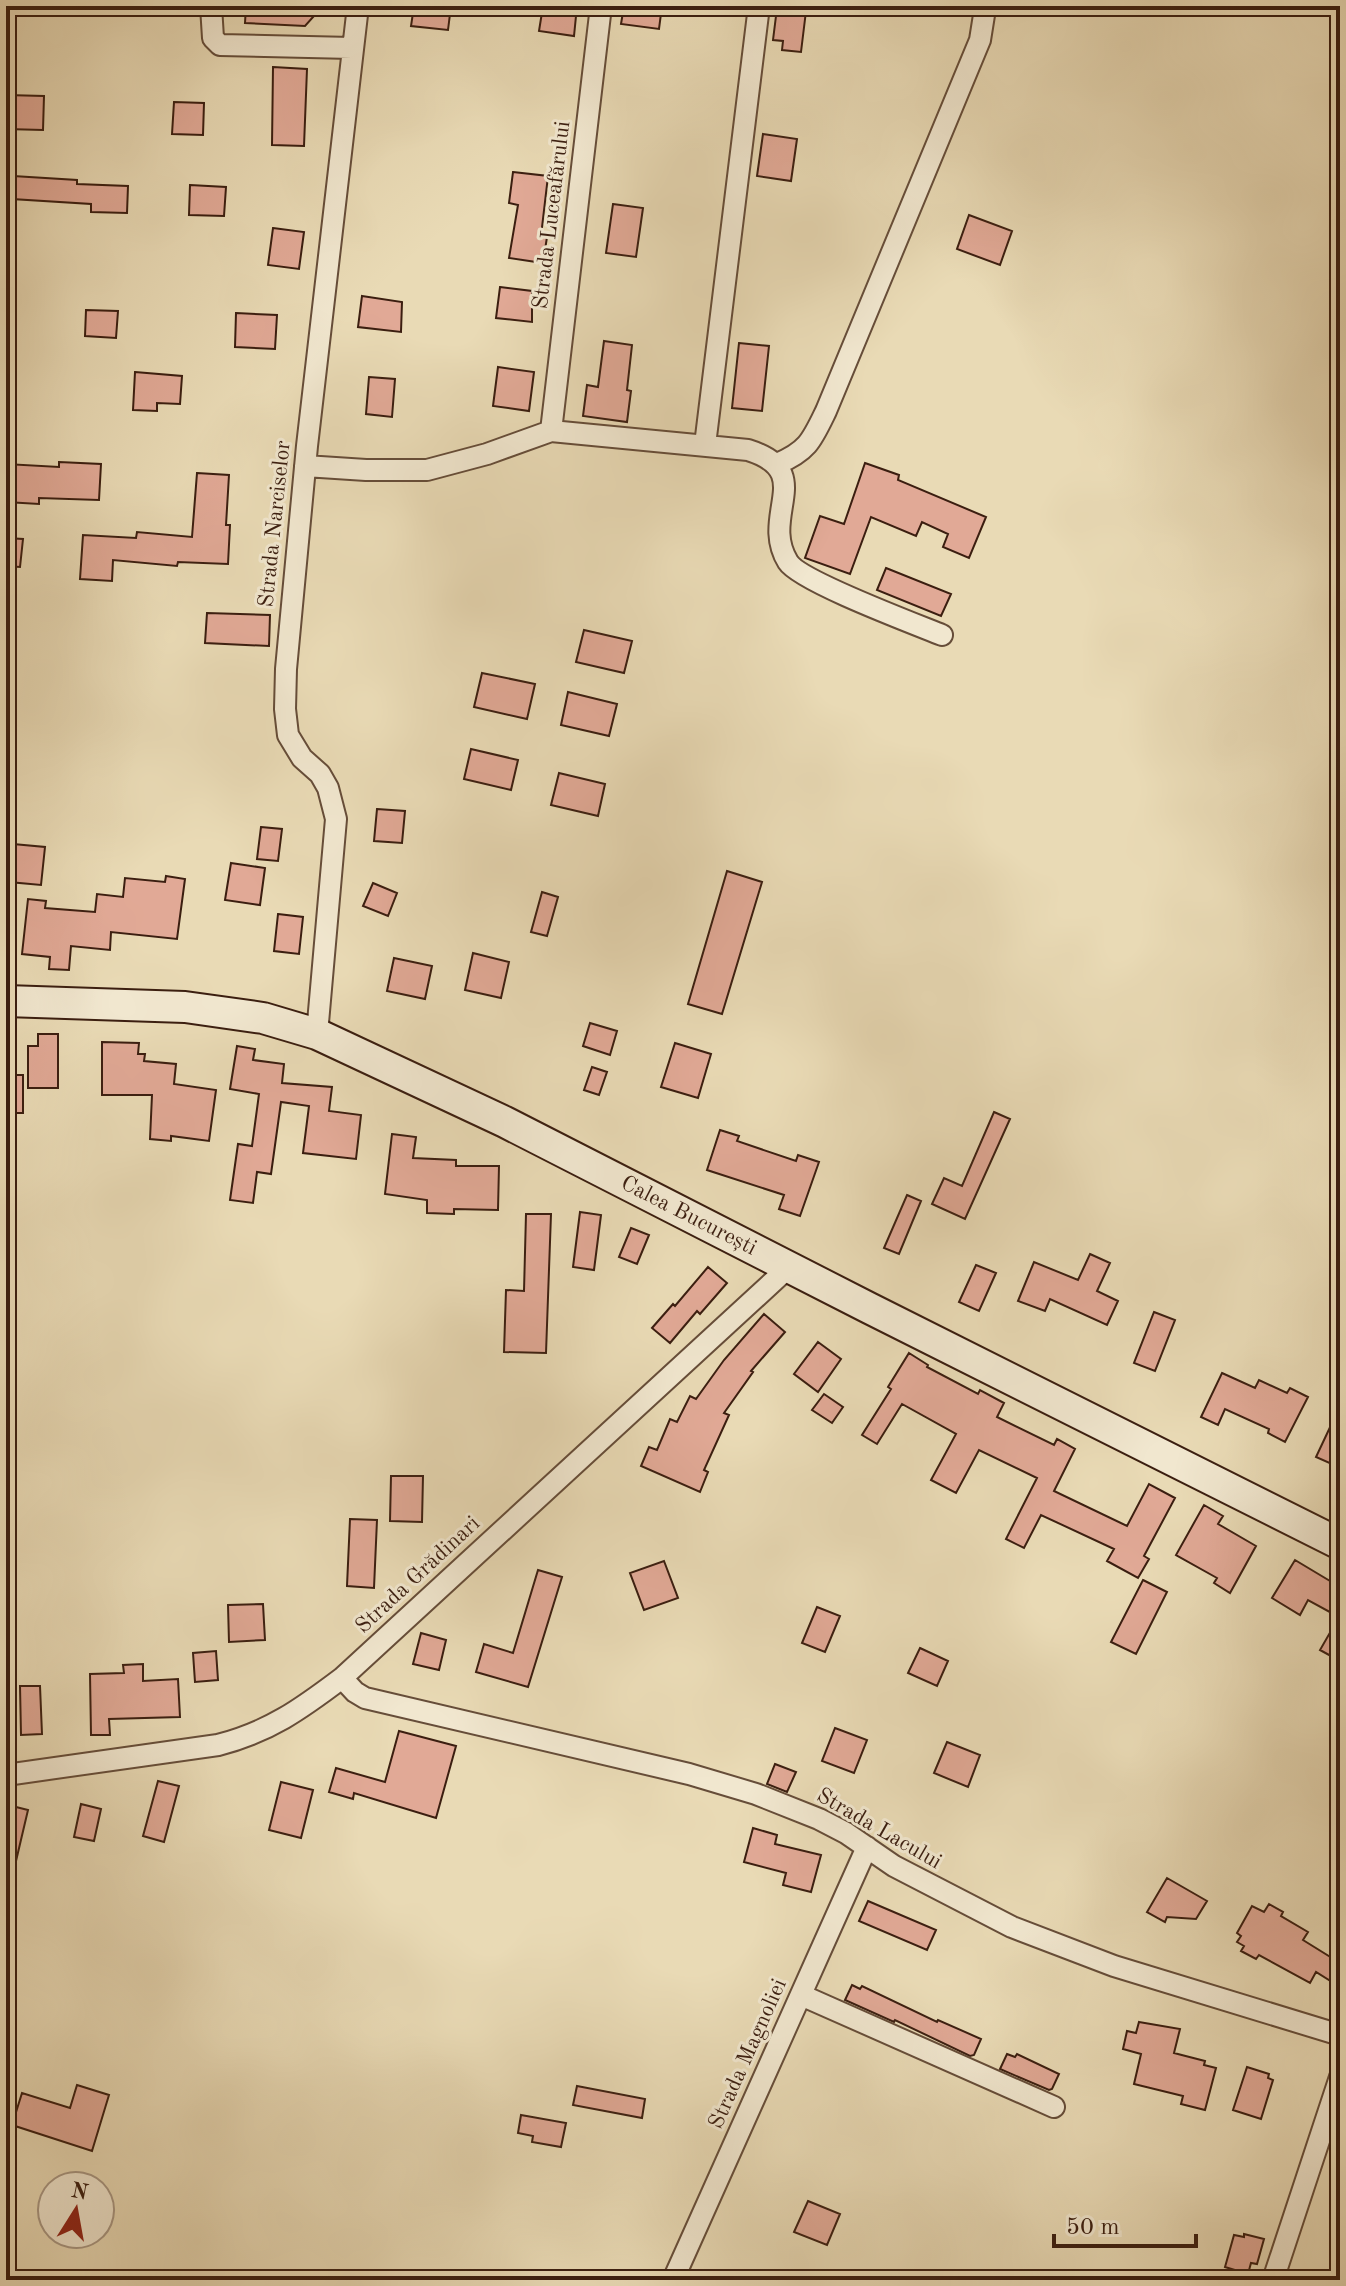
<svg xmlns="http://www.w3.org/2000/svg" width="1346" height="2286" font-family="'Old Standard TT',serif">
<rect width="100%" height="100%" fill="#e9dab5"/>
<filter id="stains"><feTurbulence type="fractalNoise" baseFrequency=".0025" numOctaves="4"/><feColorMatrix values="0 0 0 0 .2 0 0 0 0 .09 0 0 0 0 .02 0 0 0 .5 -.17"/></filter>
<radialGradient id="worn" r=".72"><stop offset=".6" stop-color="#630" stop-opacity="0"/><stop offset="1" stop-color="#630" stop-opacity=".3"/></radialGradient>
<path fill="#e1a996" stroke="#3b1e10" stroke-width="2" d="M246 6H323L305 26 245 23Z
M414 6H451L448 30 411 26Z
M543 6H577L574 36 539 31Z
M624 6H662L659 29 621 24Z
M777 8 806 11 801 52 782 50 783 41 773 40Z
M273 67 307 69 304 146 272 145Z
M6 95 44 96 43 130 6 129Z
M174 102 204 103 203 135 172 134Z
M763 134 797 139 791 181 757 176Z
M513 172 548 176 541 236 547 237 543 263 509 258 518 205 509 203Z
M13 176 77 180V184L128 186 127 213 91 212V204L12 199Z
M190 185 226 187 224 216 189 215Z
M613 204 643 208 636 257 606 253Z
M969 215 1012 231 1000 265 957 249Z
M273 228 304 232 299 269 268 265Z
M500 287 532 291V322L496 318Z
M362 296 402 302 401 332 358 327Z
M86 310 118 311 116 338 85 336Z
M236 313 277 315 275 349 235 347Z
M604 341 632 345 627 390 631 391 627 422 583 416 587 385 598 387Z
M739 343 769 346 762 411 732 408Z
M498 367 534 372 529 411 493 406Z
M135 372 182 376 180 404 157 403V411L133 410Z
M369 377 395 379 392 417 366 414Z
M59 462 101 464 99 500 39 498V504L6 502V464L59 467Z
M865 463 899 475 898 480 986 517 969 558 943 547 948 534 922 522 916 536 871 517 850 574 805 558 820 516 844 524Z
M197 473 229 475 226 525H230L228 564 178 562 177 566 113 560 112 581 80 579 83 535 136 538 137 532 192 537Z
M6 538 23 539 20 567 6 566Z
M886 568 951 594 941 616 877 590Z
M207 613 270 615 269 646 205 643Z
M584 630 632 641 624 673 576 662Z
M482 673 535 684 527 719 474 707Z
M568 692 617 704 609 736 561 725Z
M471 749 518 760 511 790 464 779Z
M559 773 605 784 598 816 551 805Z
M377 809 405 811 402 843 374 841Z
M261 827 282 829 278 861 257 859Z
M13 844 45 847 41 885 9 882Z
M231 863 265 868 260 905 225 900Z
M727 871 762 882 722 1014 688 1004Z
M166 876 185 879 177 939 111 932 110 950 71 946 69 970 49 969 50 957 22 954 28 899 46 901 45 908 95 912 97 894 123 897 125 878 165 882Z
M373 883 397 893 388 916 363 906Z
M542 892 558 897 547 936 531 932Z
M278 914 303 917 299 954 274 951Z
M473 953 509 962 501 998 465 990Z
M394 958 432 966 425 999 387 991Z
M590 1023 617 1031 610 1055 583 1046Z
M38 1034H58V1088H28V1046H38Z
M102 1042 139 1043 138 1054H145L144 1061 176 1064 174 1084 216 1090 209 1141 171 1136V1141L150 1139 152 1095H102Z
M675 1043 711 1054 698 1098 661 1087Z
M237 1046 255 1049 253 1060 284 1064 282 1083 332 1087 329 1111 361 1115 356 1159 303 1153 309 1106 281 1102 271 1174 257 1172 253 1203 230 1200 238 1144 252 1146 259 1094 230 1089Z
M592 1067 607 1072 599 1095 584 1090Z
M6 1075H23V1113H6Z
M994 1112 1010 1119 965 1219 932 1204 944 1178 962 1186Z
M720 1130 739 1136 737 1141 796 1161 798 1155 819 1162 800 1216 779 1209 784 1195 707 1170Z
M392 1134 416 1137 413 1158 456 1160V1166H499L498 1210 454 1209V1214L427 1213V1200L385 1194Z
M907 1195 921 1201 899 1254 884 1248Z
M580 1212 601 1215 594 1270 573 1267Z
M526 1214H551L546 1353 504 1352 506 1290 524 1291Z
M631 1228 649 1235 637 1264 619 1257Z
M1090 1254 1110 1263 1097 1291 1118 1301 1107 1325 1050 1299 1045 1311 1018 1301 1034 1262 1078 1280Z
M976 1265 996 1273 979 1311 959 1302Z
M708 1267 727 1283 700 1314 697 1311 670 1343 652 1328 673 1304 675 1306Z
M1154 1312 1175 1320 1155 1371 1134 1363Z
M764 1314 785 1332 751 1371 753 1372 724 1413 729 1415 704 1470 708 1472 700 1492 641 1466 649 1447 657 1450 670 1419 677 1422 690 1396 696 1399 724 1360Z
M818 1342 841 1359 818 1392 794 1374Z
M909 1353 928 1365 927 1367 978 1394 980 1390 1004 1403 997 1417 1054 1445 1057 1439 1075 1449 1054 1491 1127 1526 1149 1484 1175 1498 1144 1556 1149 1559 1138 1578 1107 1561 1114 1549 1041 1515 1024 1548 1006 1539 1037 1478 979 1450 956 1493 931 1480 956 1434 902 1404 877 1444 862 1435 891 1389 888 1387Z
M1222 1373 1255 1388 1259 1380 1287 1393 1290 1388 1308 1397 1285 1442 1268 1433 1269 1429 1225 1409 1218 1425 1201 1417Z
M824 1394 843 1407 832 1423 812 1410Z
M1340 1406V1451L1334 1465 1316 1457Z
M391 1476H423L422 1522 390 1521Z
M1204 1505 1223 1516 1218 1524 1256 1546 1230 1593 1214 1583 1217 1578 1176 1555Z
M350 1519 377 1520 374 1588 347 1586Z
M1295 1560 1340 1587V1661L1320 1650 1339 1617 1308 1600 1300 1615 1272 1598Z
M664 1561 678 1598 644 1610 630 1573Z
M538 1570 562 1577 528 1687 476 1672 484 1644 513 1653Z
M1143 1580 1167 1592 1136 1654 1111 1642Z
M263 1604 265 1640 229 1642 228 1605Z
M817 1607 840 1616 825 1652 802 1643Z
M421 1633 446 1640 439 1670 413 1664Z
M920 1648 948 1661 937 1686 908 1673Z
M216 1651 218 1680 195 1682 193 1653Z
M143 1664V1681L178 1679 180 1717 109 1719 110 1735H91L90 1674 124 1673 123 1665Z
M20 1686H40L42 1734 21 1735Z
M835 1728 867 1740 854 1773 822 1761Z
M399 1731 456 1746 436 1818 354 1793 353 1799 329 1792 336 1768 385 1782Z
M947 1742 980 1755 968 1787 934 1773Z
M775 1764 796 1772 787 1792 767 1784Z
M158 1781 179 1786 164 1842 143 1836Z
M281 1782 313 1790 301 1838 269 1830Z
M81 1804 101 1809 94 1841 74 1837Z
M12 1806 28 1810 12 1878 6 1877V1832Z
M753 1828 777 1835 775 1844 821 1855 811 1892 783 1885 786 1873 744 1862Z
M1167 1878 1207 1901 1196 1919 1167 1917 1165 1922 1147 1912Z
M868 1901 936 1930 927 1950 859 1921Z
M1269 1904 1283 1912 1281 1916 1308 1932 1303 1940 1340 1963V1987L1316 1972 1310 1983 1259 1955 1256 1959 1241 1951 1244 1946 1237 1942 1241 1936 1237 1933 1252 1906 1264 1912Z
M852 1985 860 1989 862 1986 937 2022 938 2020 981 2039 974 2055 970 2056 895 2020 894 2022 845 2000Z
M1139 2022 1180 2029 1174 2053 1205 2061 1204 2065 1216 2068 1205 2110 1181 2104 1183 2096 1134 2084 1141 2054 1123 2049 1127 2031 1136 2033Z
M1007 2054 1015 2057 1017 2054 1059 2074 1052 2089 1049 2090 1000 2069Z
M1247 2067 1269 2074 1268 2078 1273 2080 1261 2119 1233 2110Z
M77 2085 109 2095 92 2151 12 2125 22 2093 70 2108Z
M577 2086 645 2099 642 2118 573 2105Z
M521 2115 566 2123 561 2147 532 2142 533 2136 518 2133Z
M808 2201 840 2214 827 2245 794 2232Z
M1244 2234 1264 2239 1257 2264 1251 2263 1248 2274 1225 2267 1234 2235 1244 2237Z"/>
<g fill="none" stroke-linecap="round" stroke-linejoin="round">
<g stroke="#664d39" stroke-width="24">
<path id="street" d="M211 6 213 38 220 45 352 48
M1337 6 1340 10
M551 431 601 6
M705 445 759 6
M777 464C808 451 812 440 826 411L980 40 984 15 983 6
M305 466 366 470H427L487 454 551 431 748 450C818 472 759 515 788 562 800 581 915 624 942 635
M317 1034 336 819 328 788 320 774 302 758 288 735 285 709 286 669 307 446 358 6
M342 1678 355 1692 365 1698 689 1774 756 1794 819 1819 846 1833 894 1866 1012 1927 1114 1966 1340 2035
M6 1775 218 1745C269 1732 301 1709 342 1678L789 1267
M801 1995 1054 2107
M673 2280 867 1847
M1273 2280 1340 2077
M1340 2280V2279"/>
</g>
<g stroke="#3b1e10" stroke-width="34">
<g id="secondary">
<path id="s1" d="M6 1001 185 1007 263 1018 317 1034 505 1122 869 1308 1340 1544"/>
</g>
</g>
<use href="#street" stroke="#f1e7cf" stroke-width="20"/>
<use href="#secondary" stroke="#f1e7cf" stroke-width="30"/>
</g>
<g text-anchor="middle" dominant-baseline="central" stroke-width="6" stroke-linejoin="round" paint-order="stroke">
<g font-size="22" fill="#3b1e10" stroke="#f1e7cf">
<text transform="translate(552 215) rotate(-83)">Strada Luceafărului</text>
<text transform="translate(275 524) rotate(-84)">Strada Narciselor</text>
<text stroke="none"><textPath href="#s1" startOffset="728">Calea București</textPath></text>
<text transform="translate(418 1575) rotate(-43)">Strada Grădinari</text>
<text transform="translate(879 1829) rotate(30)">Strada Lacului</text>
<text transform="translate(748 2054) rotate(-66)">Strada Magnoliei</text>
</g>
</g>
<rect width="1346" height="2286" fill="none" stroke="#e9dab5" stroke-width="32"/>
<rect x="8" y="8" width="1330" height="2270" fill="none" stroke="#3b1e10" stroke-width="4"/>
<rect x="16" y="16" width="1314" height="2254" fill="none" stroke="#3b1e10" stroke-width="2"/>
<g transform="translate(76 2210) rotate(11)"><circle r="38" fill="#f1e7cf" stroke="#a89783" stroke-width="2"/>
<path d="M0-6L14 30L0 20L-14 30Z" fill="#8f2418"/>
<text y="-12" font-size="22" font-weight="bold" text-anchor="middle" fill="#3b1e10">N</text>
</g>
<path d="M1054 2234v12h142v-12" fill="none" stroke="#3b1e10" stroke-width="4"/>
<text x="1066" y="2234" font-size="24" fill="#3b1e10" stroke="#f1e7cf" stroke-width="6" paint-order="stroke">50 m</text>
<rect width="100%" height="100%" filter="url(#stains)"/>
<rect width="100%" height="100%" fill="url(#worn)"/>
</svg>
